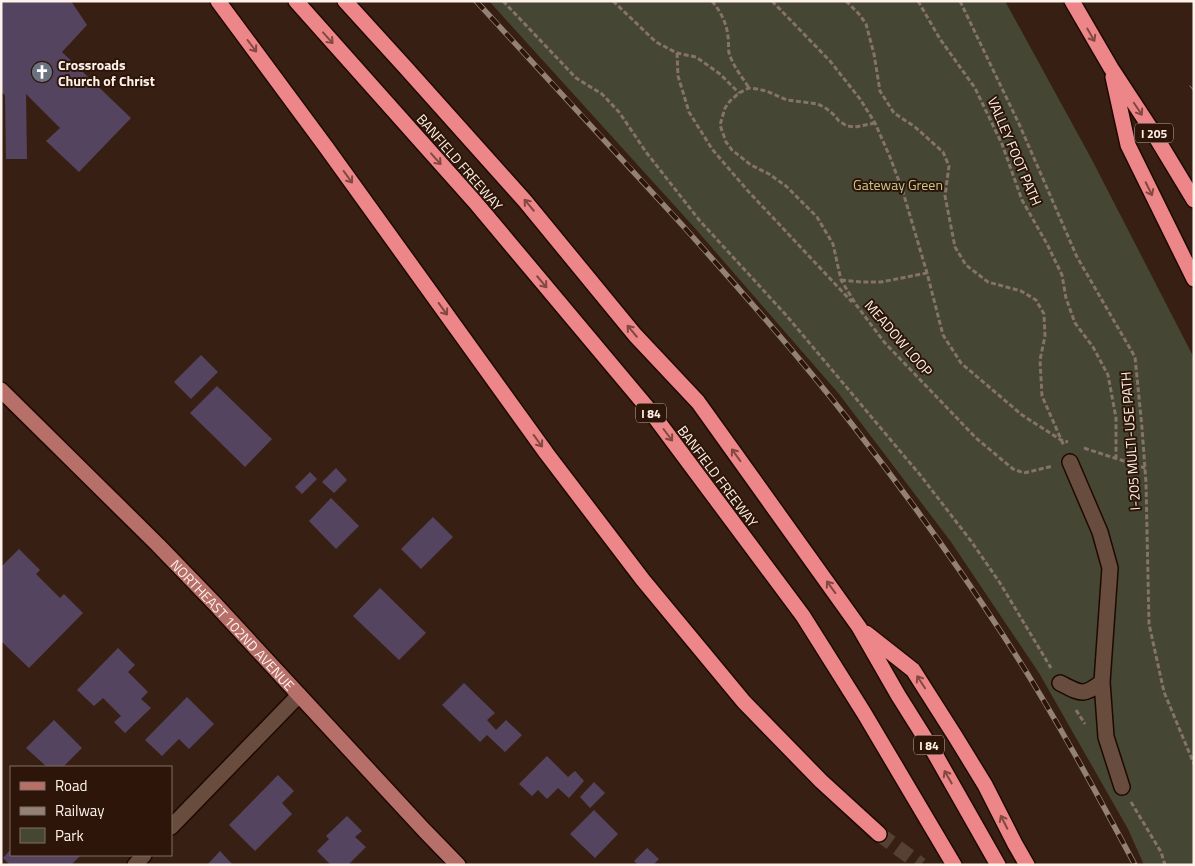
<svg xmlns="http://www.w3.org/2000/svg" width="1195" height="866" font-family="'Titillium Web',sans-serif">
<rect width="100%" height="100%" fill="#372013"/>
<path fill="#454633" d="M489 1H1005L1091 158 1194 358V865H1144L1128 829 1039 673 951 542 839 394 693 226Z"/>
<path fill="#55445f" d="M1 1H71L87 25 62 52 131 118 79 172 46 141 60 128 26 94 27 159H6L5 95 1 92Z
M201 355 218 372 191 399 174 382Z
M217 386 272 439 245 467 190 413Z
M336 468 347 480 334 493 322 482Z
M310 472 317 479 302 494 295 487Z
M331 498 359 526 336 549 309 521Z
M433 517 453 537 421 569 401 549Z
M19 549 40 570 36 574 60 598 64 594 83 613 29 668 1 641V567Z
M380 588 426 633 399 660 353 616Z
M118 648 135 665 128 672 148 692 141 699 151 708 125 733 114 722 121 716 103 698 94 706 77 690Z
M464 683 495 713 487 720 496 730 506 720 522 735 505 752 487 735 480 742 442 705Z
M187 697 214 724 189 749 179 739 162 756 145 740Z
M54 720 82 748 63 767H47L26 748Z
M547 756 568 777 575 771 584 781 569 798 558 788 547 799 538 790 532 796 519 784Z
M278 775 294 791 282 803 292 814 255 851 229 825Z
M594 782 605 793 590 808 580 797Z
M594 810 618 834 595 858 570 834Z
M347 816 362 831 355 837 366 847 348 865H331L317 851 329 839 326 836Z
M647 848 659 859 653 865H638L634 861Z
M11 849V855H81L71 865H10L3 858Z
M220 851 233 865H207Z"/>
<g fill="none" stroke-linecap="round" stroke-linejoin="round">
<path stroke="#554033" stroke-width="15" stroke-dasharray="15 8" stroke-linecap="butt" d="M879 834 921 865"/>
<g stroke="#1e0901" stroke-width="18">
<path id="minor" d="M1070 462 1100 532 1110 568 1102 682 1106 737 1122 787
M1060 683C1080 693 1083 697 1102 682
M171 827 299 695
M135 865 144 855"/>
</g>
<g stroke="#1e0901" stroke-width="18">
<g id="major">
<path id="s1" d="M1 390 158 545 215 604 424 830 458 865"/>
</g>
</g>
<g stroke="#1e0901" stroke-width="18">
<path id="highway" d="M218 1 326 147 547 454 643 580 744 702 821 781 879 834
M296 1 475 202 651 412 803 616 864 713 954 865
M345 1 406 68 525 201 635 335 698 402 859 627 898 695 935 754 998 865
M1072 1 1111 68 1151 129 1194 200
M1113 77 1128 145 1194 279
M866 633 913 670 955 736 985 785 1015 844 1027 865"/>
</g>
<path stroke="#857268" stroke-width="3" stroke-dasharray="5 2.5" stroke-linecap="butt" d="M503 1 576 78 602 94 619 112 646 152 700 221 786 315 921 476 971 541 1000 583 1051 668
M613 1 656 42 677 53 696 57 720 74 739 93
M712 1C721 12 727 24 728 37 729 42 728 48 729 53 733 66 742 77 749 88
M772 1 830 61 860 99 875 123 890 157 903 192 927 273 943 335 961 363 1022 415 1061 440 1068 442
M846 1 859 14 866 24 874 54 880 91 894 113 915 127 943 152 949 166 945 196 955 247 966 265 988 282 1021 291 1036 300 1044 314 1045 336 1040 360 1042 396 1064 446
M918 1 940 39 975 88 1002 144 1022 200 1047 244 1062 275 1066 298 1075 323 1093 347 1108 375 1116 418V458
M960 1 1020 126 1077 257 1135 357 1142 428 1146 483 1149 624 1164 692 1194 764
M677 53 678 76 689 112 712 149 748 191 852 302
M875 123 855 127 847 126 839 121 834 115 827 109 818 104 787 100 766 91 757 89 749 88 739 93 730 101 725 108 720 125 726 142 732 150 751 165 769 174 786 186 817 217 833 244 841 280 857 306 885 343 976 438 1013 469 1024 473 1053 466
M841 280 861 282H881L927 273
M1084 448 1145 468
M1076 710 1085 724
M1131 802 1161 852 1165 865"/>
<use href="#minor" stroke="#684d3e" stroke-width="15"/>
<use href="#major" stroke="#b76f6a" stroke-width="15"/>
<use href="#highway" stroke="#ec8688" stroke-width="15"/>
<path stroke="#938076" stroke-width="1" d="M1190 86 1194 91"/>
<g stroke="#938076" stroke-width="5.5">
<path id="rail" d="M476 1C545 76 615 151 684 227 741 291 798 355 851 423 904 491 954 560 1001 632 1050 707 1093 786 1135 865"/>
</g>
<use href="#rail" stroke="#2d1609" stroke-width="4" stroke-dasharray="11" stroke-linecap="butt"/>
</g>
<defs><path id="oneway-shaft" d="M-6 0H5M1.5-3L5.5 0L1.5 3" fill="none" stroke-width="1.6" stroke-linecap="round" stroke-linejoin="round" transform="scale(1.25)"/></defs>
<g stroke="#834842">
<use href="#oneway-shaft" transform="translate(1091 35) rotate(60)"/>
<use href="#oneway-shaft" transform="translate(328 38) rotate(48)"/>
<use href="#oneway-shaft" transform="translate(252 46) rotate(53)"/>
<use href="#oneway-shaft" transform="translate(1138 109) rotate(56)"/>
<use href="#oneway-shaft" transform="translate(436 159) rotate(48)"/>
<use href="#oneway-shaft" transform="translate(348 177) rotate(54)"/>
<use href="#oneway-shaft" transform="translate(1149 189) rotate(64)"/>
<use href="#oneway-shaft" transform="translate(529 205) rotate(-130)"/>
<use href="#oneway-shaft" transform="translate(542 282) rotate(50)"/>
<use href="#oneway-shaft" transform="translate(443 309) rotate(54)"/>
<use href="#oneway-shaft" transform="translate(632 331) rotate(-130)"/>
<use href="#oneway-shaft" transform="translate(668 435) rotate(53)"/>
<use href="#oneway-shaft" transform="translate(538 441) rotate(54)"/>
<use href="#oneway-shaft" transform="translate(736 455) rotate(-126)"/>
<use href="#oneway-shaft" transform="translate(831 587) rotate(-126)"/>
<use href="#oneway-shaft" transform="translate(921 682) rotate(-123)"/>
<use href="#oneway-shaft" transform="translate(948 777) rotate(-120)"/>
<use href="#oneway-shaft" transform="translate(1004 822) rotate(-117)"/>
</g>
<defs>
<g id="church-disc" transform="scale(1.125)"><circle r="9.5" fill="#6b7280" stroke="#2d1609"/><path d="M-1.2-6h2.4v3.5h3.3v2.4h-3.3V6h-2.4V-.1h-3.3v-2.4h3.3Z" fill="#fff"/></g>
</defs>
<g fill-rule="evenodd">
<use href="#church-disc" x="42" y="72"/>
</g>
<g text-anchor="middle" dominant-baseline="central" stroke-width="4" stroke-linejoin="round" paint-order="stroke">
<g fill="#2d1609" stroke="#c0b0a7" stroke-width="1">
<rect x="1135" y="123.5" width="38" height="19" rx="4"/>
<rect x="636" y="403.5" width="30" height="19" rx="4"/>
<rect x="914" y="735.5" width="30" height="19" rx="4"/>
</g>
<g font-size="12" font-weight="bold" fill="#fff2eb">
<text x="1154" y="133">I 205</text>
<text x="651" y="413">I 84</text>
<text x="929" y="745">I 84</text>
</g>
<g font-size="14" font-weight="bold" fill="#fff2eb" stroke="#2d1609" text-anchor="start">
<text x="58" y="64">Crossroads<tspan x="58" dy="16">Church of Christ</tspan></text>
</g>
<g font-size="14" fill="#fff2eb" stroke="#2d1609">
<text transform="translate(1015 151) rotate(67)">VALLEY FOOT PATH</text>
<text transform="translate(460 162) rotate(49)">BANFIELD FREEWAY</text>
<text transform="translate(899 338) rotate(49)">MEADOW LOOP</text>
<text transform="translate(1130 441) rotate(-94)">I-205 MULTI-USE PATH</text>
<text transform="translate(718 476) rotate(53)">BANFIELD FREEWAY</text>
<text stroke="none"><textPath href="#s1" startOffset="330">NORTHEAST 102ND AVENUE</textPath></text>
</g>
<g font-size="14" fill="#c4c88d" stroke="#2d1609">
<text x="898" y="184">Gateway Green</text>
</g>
</g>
<rect width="1195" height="866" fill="none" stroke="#fff2eb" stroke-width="5"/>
<rect x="10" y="766" width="162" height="90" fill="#2d1609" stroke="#816e63"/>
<rect x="20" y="782" width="25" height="8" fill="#b76f6a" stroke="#816e63"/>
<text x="55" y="791" font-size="15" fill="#fff2eb">Road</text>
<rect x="20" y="807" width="25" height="8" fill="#938076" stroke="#816e63"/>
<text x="55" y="816" font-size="15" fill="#fff2eb">Railway</text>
<rect x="20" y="828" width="25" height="15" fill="#454633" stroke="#816e63"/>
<text x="55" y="841" font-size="15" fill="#fff2eb">Park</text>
</svg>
